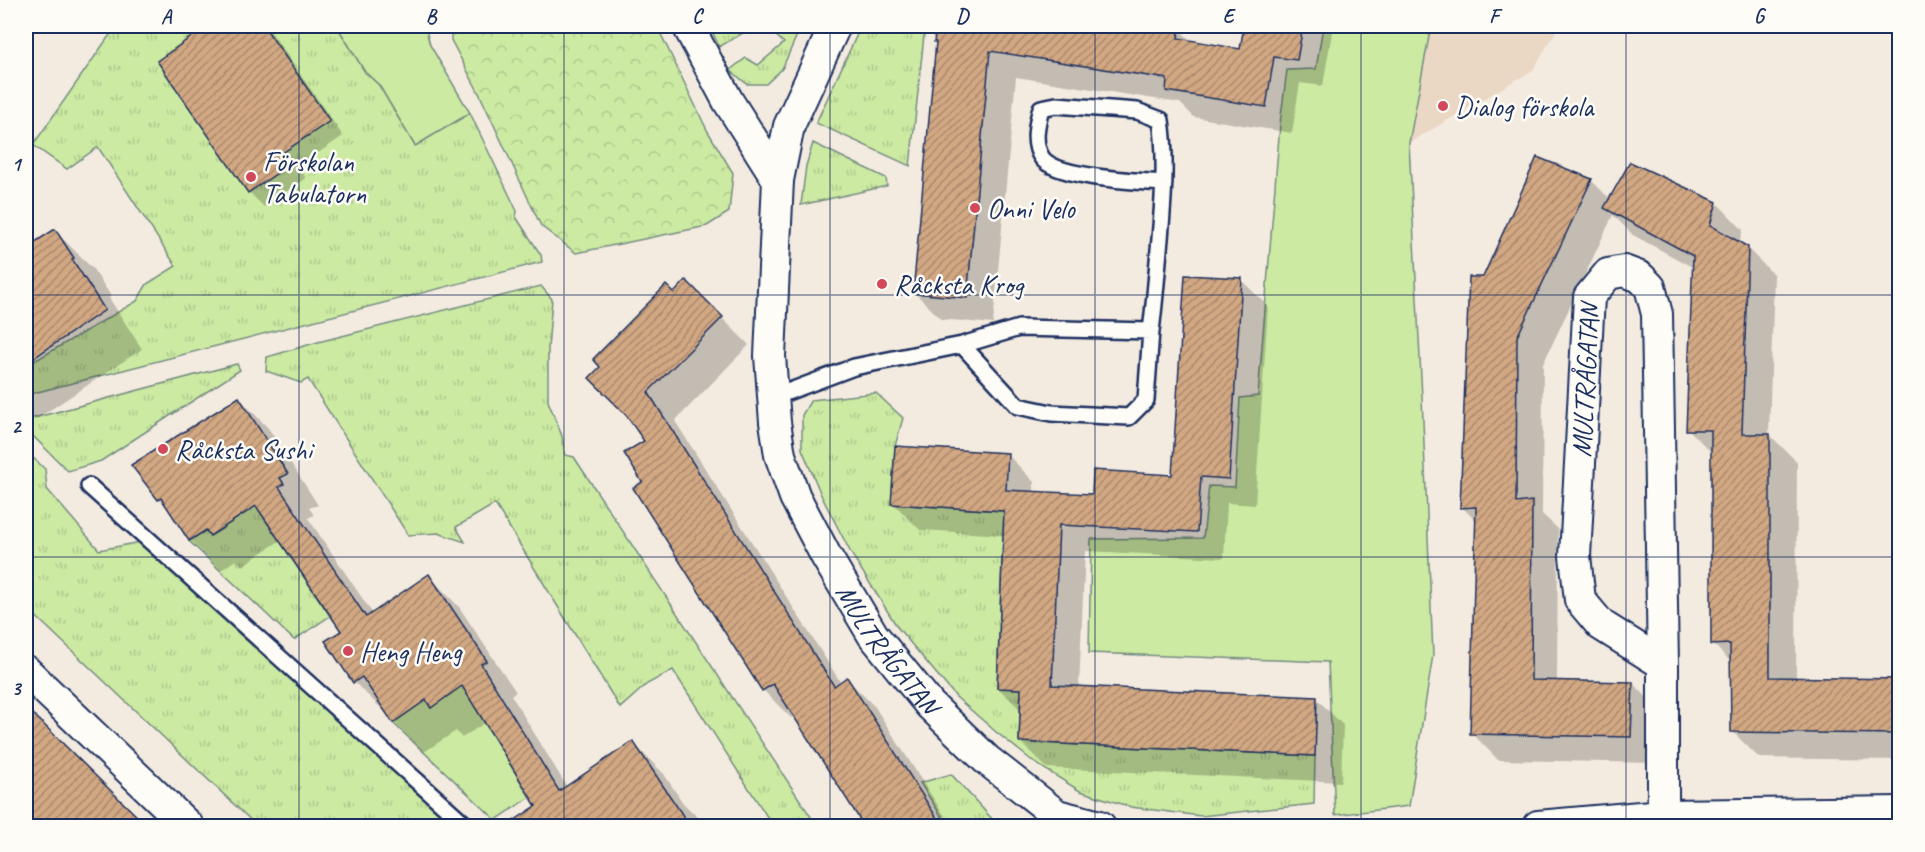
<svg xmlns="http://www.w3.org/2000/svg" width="1925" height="852" font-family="Caveat,sans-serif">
<defs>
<pattern id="grass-tufts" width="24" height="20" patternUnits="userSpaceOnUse" patternTransform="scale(1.5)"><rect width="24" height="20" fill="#cceaa2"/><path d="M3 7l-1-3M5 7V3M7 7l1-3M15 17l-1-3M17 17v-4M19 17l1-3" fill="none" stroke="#afc98e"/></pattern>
<pattern id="forest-crowns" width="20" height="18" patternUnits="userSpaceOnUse" patternTransform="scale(1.5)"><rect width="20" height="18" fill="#cceaa2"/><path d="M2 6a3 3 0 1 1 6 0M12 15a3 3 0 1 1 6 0" fill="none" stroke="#afc98e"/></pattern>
<pattern id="building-hatch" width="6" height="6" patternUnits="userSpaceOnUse" patternTransform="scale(1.5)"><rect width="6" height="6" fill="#d2a883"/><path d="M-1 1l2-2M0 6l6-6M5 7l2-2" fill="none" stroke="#aa896e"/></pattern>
</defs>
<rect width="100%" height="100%" fill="#f4ebe0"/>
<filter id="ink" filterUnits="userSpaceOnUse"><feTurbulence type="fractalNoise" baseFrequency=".0167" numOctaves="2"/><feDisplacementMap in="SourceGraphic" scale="12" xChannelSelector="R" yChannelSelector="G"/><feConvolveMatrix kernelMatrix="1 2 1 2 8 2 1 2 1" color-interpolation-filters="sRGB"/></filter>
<g filter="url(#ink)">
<path fill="#ead7c4" d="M1431 26H1559L1533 70 1409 143Z"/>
<path fill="url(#grass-tufts)" stroke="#748c80" stroke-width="1.5" d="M116 26H337L365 72 379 85 415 146 470 113 517 211 516 217 541 255 542 262 26 395V366L137 301 147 284 176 266 98 147 67 169 33 145Z
M710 26H755L719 47Z
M782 26H801L782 69 766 84H747L730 70 746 58 758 65 784 43 775 35Z
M861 26H925L910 166 816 123Z
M813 143 886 178 887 186 801 205 806 166Z
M541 286 552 299 548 349V401L562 436 565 455 574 457 817 826H773L673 670 647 684 620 708 495 504 456 527 465 542 438 533 408 535 308 379 301 383 266 371 267 357 318 342Z
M237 364 240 370 101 461 68 471 26 429 30 419Z
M876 393 903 418 895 446 892 504 1004 511 997 688 1021 689 1019 742 1315 756 1314 804 1201 816 1131 807 1080 791 1035 763 996 732 956 697 898 628 852 555 822 497 802 449V415L811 400Z
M26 451 45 469 47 489 99 550 146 541 467 826H257L26 607Z
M251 498 330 616 294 640 189 541 206 530 210 536 222 529Z
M951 774 993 820 996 826H948L920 783Z"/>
<path fill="url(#forest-crowns)" stroke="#748c80" stroke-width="1.5" d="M451 26H657L707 130 733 173 729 212 707 226 576 253 541 226 479 93 451 40Z"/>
<path fill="#cceaa2" stroke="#748c80" stroke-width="1.5" d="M337 26H425L430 45 470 113 415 146 379 85 365 72Z
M1323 26H1431L1409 143 1422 397 1433 655 1409 806 1335 815 1328 662 1089 653 1091 539 1203 538 1209 486 1235 487 1240 398 1258 396 1280 124 1287 70 1316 69Z
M460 682 530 797 496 820 393 723 426 700 431 708Z"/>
<path fill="#0003" d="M210 26H267L343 136 298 167 306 178 264 207 249 192 159 61Z
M921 26H1001L1028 28 1029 26H1160L1179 29 1192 42 1241 50 1245 26H1333L1323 86 1300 83 1292 133 1194 117 1180 103 1016 77 993 324 941 319 914 292 937 41Z
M1591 180 1611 200 1717 203 1743 230 1739 243 1747 248 1774 275 1769 434 1797 462 1796 679 1900 680V760L1759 758 1732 731V663L1713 644V454L1688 429 1694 268 1633 235 1613 215 1543 364 1542 514 1558 529 1557 682 1633 683 1659 710 1657 763 1498 760 1472 733 1478 523 1462 507 1484 278Z
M55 231 93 269 111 296 109 298 142 349 35 420 26 410V250Z
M1241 280 1268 306 1255 505 1227 503 1224 558 1085 551 1079 688 1317 699 1343 725 1341 782 1047 768 1020 742 1022 711 998 688 1005 535 920 530 893 503 1008 455 1034 482V493L1093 496 1173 476Z
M686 282 749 345 675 421 841 683 847 679 875 707 951 826H866L795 715 791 718 763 690 644 482 646 441 627 414 674 295Z
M239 398 269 429 318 505 309 508 314 515 308 518 373 614 429 576 459 607 516 692 511 695 567 787 633 743 664 774 683 803 707 826H533L526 815 538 807 486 722 462 738 456 731 424 752 394 722 386 711 385 712 354 682 343 631 281 540 242 566 236 560 221 570 190 540 172 512 159 499Z
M26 710 145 826 26 825Z"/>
<path fill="url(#building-hatch)" stroke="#1b2f5e" stroke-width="1.5" d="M207 26H264L330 121 284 152 292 163 248 193 157 61Z
M936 26H1180L1178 38 1240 49 1244 26H1303L1297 60 1274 57 1266 107 1166 91 1167 79 990 51 967 298 913 293 936 42H934Z
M1537 157 1592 179 1517 337 1516 503 1532 501 1531 680 1633 682 1631 737 1470 734 1476 507 1460 508 1469 277H1483Z
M1630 162 1717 202 1710 225 1748 247 1742 434H1770V677L1899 679V734L1731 732 1730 644 1711 645V430H1686L1693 256 1604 208Z
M55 229 74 258 72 259 105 310 26 363V248Z
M1185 275 1242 278 1229 479 1201 477 1197 532 1059 525 1052 685 1317 697 1315 756 1019 742 1021 689 997 688 1004 511 891 504 895 446 1008 453 1006 490 1092 494 1093 470 1172 475Z
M686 280 723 317 648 392 834 686 847 677 942 826H864L773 684 762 691 633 488 642 482 624 453 644 441 626 415 589 378 600 367 593 359 666 285 674 293Z
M239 397 288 474 280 478 284 484 279 487 366 617 429 574 487 661 481 664 559 791 633 741 690 826H506L536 806 462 686 431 708 426 700 393 723 362 677 353 683 325 641 341 631 256 506 210 536 206 530 189 541 161 498 158 500 131 465Z
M26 707 107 787 147 826H26Z"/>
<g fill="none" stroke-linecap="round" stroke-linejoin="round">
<g stroke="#1b2f5e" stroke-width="20">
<path id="lane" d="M962 345 1018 406 1051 413 1129 417 1146 400 1151 331
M774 397 854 367 962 345 1019 328 1151 331C1155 300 1157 270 1160 239 1163 200 1167 160 1161 120L1137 111 1056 105 1041 108C1037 123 1032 144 1042 158 1056 178 1138 181 1164 183
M89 486 467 826"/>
</g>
<g stroke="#1b2f5e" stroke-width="34">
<g id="street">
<path d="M688 26 728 101 778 180"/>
<path id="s1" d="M835 26 789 126 778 180 770 356 775 422 780 455 795 497 826 556 873 635 930 705 987 760 1057 815 1100 826"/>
<path id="s2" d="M1663 664 1601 625 1580 600 1575 556 1589 297 1608 274 1624 271 1640 277 1650 287 1657 314 1663 664V815"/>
<path d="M26 671 188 826"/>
<path d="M1538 826 1663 815 1900 812"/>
</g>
</g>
<use href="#lane" stroke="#fdfcf7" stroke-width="15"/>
<use href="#street" stroke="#fdfcf7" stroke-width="30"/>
</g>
</g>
<path fill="none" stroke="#1b2f5e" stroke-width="1.5" stroke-opacity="0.55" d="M299 26V826M564 26V826M830 26V826M1095 26V826M1361 26V826M1626 26V826M26 295H1900M26 557H1900"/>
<g fill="#d1495b" stroke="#fdfcf7" stroke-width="2">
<circle cx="1443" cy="106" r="6"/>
<circle cx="251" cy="177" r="6"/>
<circle cx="975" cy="208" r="6"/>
<circle cx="882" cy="284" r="6"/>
<circle cx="163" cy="449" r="6"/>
<circle cx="348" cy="651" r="6"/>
</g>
<g text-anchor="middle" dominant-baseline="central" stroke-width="5" stroke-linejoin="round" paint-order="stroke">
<g font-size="28" fill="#1b2f5e" stroke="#fdfcf7" text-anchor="start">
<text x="1455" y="106">Dialog förskola</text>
<text x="263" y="161">Förskolan<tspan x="263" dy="32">Tabulatorn</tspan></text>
<text x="987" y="208">Onni Velo</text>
<text x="894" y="284">Råcksta Krog</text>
<text x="175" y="449">Råcksta Sushi</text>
<text x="360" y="651">Heng Heng</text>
</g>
<g font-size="28" fill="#1b2f5e" stroke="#fdfcf7">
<text stroke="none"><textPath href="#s2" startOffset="326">MULTRÅGATAN</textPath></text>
<text stroke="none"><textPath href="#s1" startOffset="664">MULTRÅGATAN</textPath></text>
</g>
</g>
<rect width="1925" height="852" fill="none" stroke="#fdfcf7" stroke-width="66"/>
<rect x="33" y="33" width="1859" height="786" fill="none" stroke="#1b2f5e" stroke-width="2"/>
<g font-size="20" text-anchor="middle" font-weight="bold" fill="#1b2f5e">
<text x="166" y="23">A</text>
<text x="431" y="23">B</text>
<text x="697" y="23">C</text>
<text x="962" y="23">D</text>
<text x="1228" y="23">E</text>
<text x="1494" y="23">F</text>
<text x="1759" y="23">G</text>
<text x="16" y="171">1</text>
<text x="16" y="433">2</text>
<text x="16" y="695">3</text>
</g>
</svg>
